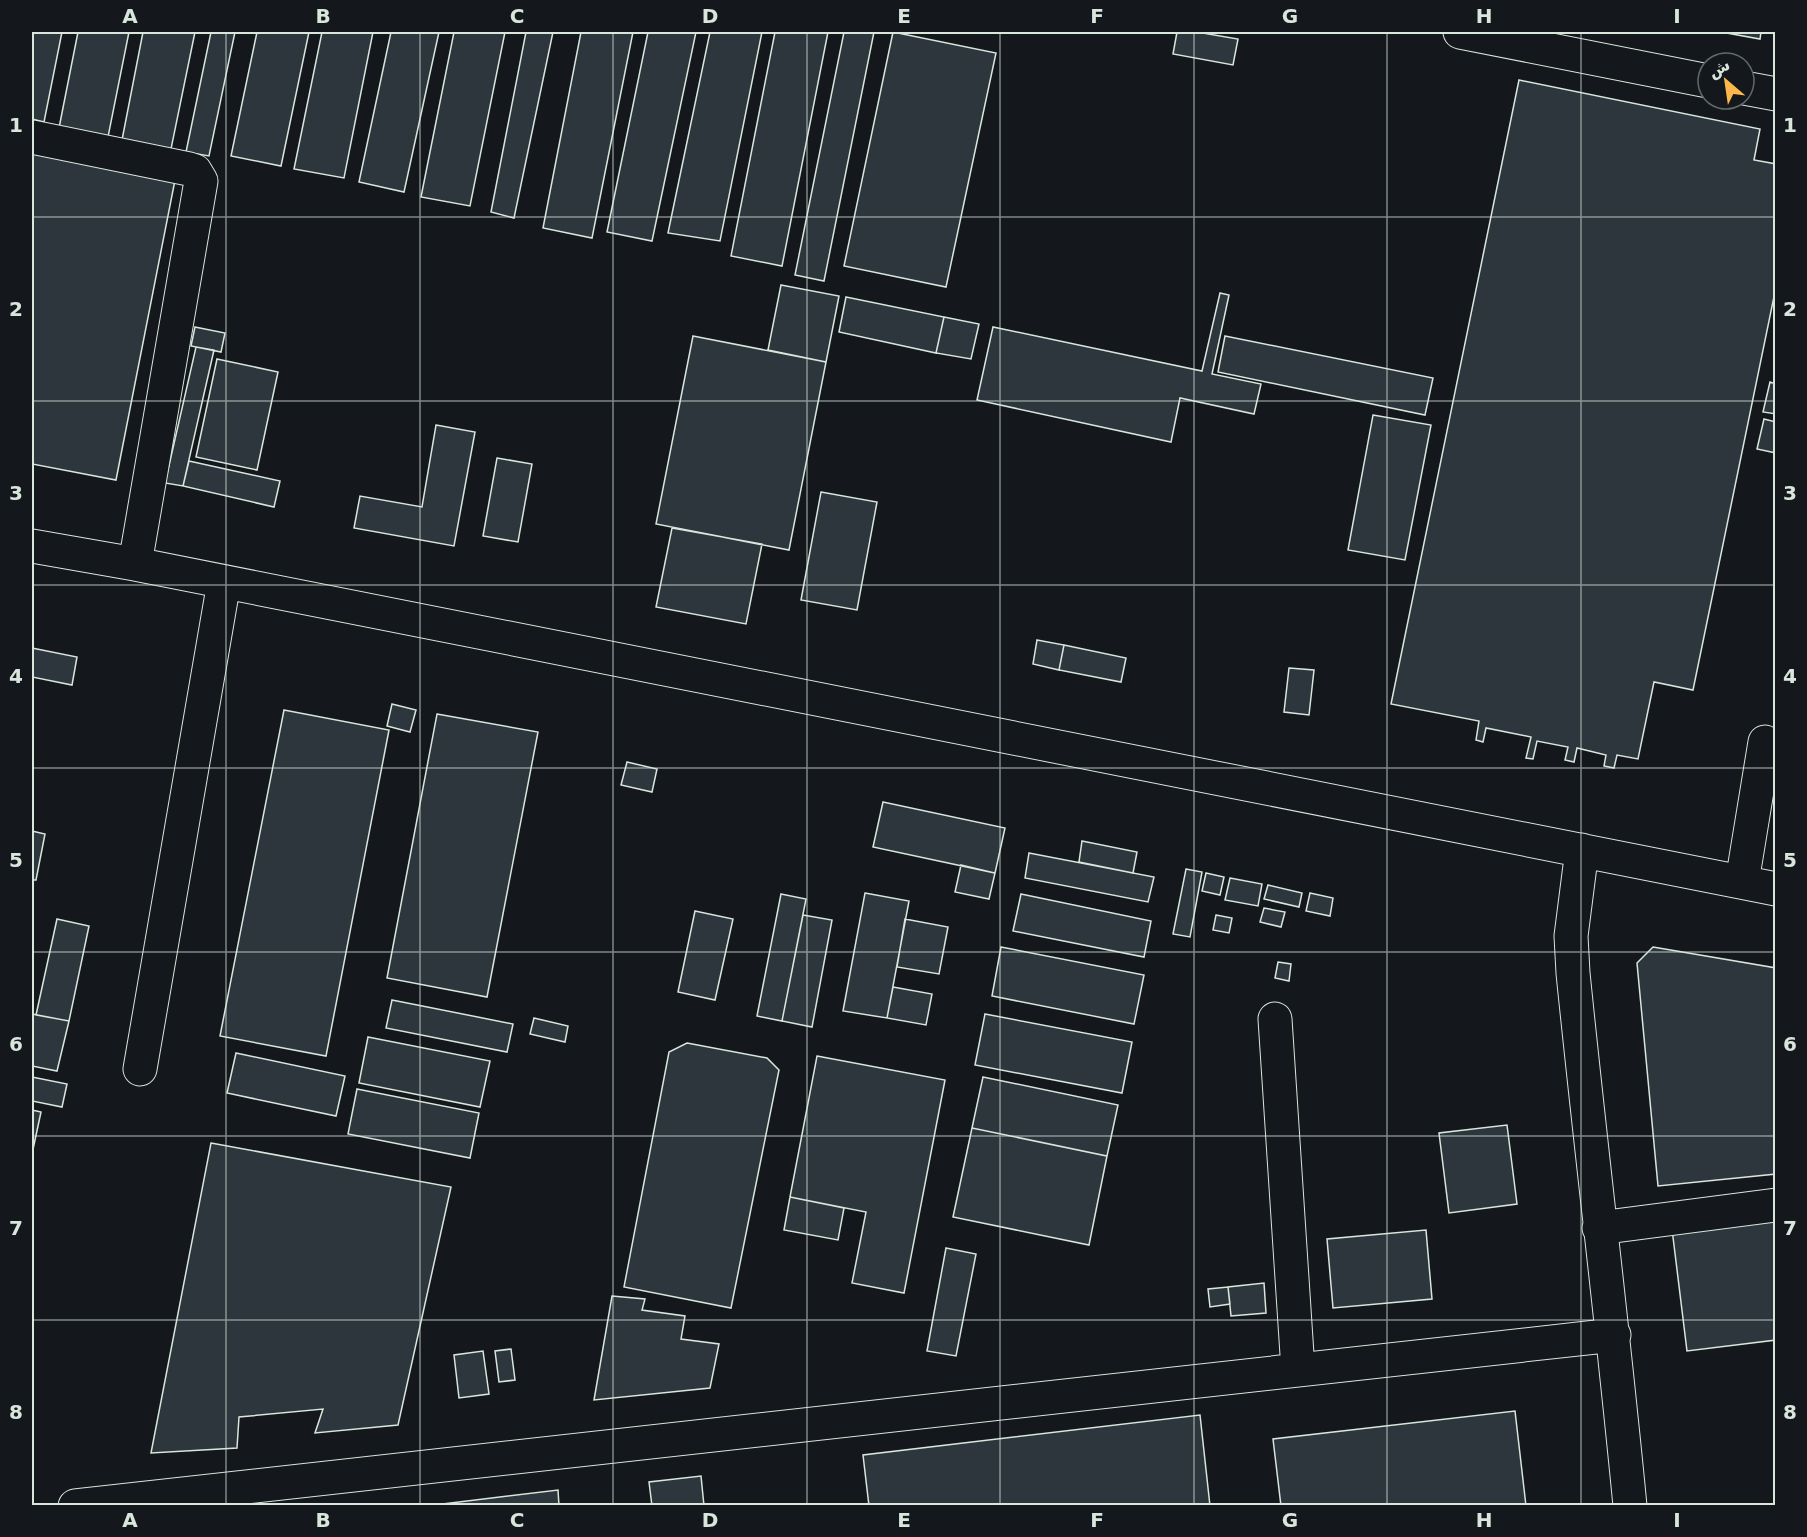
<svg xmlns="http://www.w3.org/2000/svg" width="1807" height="1537" font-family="'DejaVu Sans',Cairo,sans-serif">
<rect width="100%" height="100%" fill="#14181c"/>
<path fill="#2c363c" stroke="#d8e6dc" stroke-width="1.5" d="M32 32H62L44 122 32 119Z
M78 32H129L108 137 59 128Z
M143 32H195L171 149 122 140Z
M211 32H235L209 156 186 152Z
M257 32H309L281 166 231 156Z
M322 32H373L344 178 294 169Z
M391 32H439L404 192 359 182Z
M454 32H505L470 206 421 197Z
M526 32H553L514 218 491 212Z
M581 32H633L592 238 543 228Z
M648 32H696L652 241 607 232Z
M710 32H762L720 241 668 233Z
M775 32H828L782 266 731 256Z
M844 32H874L824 281 795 275Z
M893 32 996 53 946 287 844 266Z
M1177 32H1197L1238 39 1233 65 1173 54Z
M1721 32H1761L1760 39Z
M1519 80 1760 129 1754 160 1776 164V287L1693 690 1654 682 1638 759 1617 755 1614 768 1604 766 1606 755 1577 748 1574 762 1565 760 1568 747 1537 741 1533 759 1526 758 1531 737 1486 728 1483 742 1476 740 1479 721 1391 704Z
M32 148 176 175 116 480 32 464Z
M781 285 839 296 826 362 768 350Z
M1220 293 1229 295 1212 374 1261 384 1254 414 1180 398 1171 442 977 400 993 327 1202 371Z
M846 297 944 317 936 353 839 332Z
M944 317 979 324 971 359 936 353Z
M195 327 225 333 221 352 191 346Z
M693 336 826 362 789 550 656 524Z
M1225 336 1433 378 1425 415 1218 372Z
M196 347 214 350 183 486 165 483Z
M217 359 278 372 257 470 196 457Z
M1770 382 1776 384V414L1763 412Z
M1373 415 1431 425 1405 560 1348 550Z
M1764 419 1776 422V453L1757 449Z
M436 425 475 432 454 546 354 528 360 496 422 507Z
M497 458 532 464 518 542 483 536Z
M189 461 280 481 274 507 183 486Z
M821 492 877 502 857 610 801 600Z
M672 528 762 544 746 624 656 607Z
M1037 640 1064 645 1059 670 1033 664Z
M1064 645 1126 658 1121 682 1059 670Z
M32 648 77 657 72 685 32 677Z
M1289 668 1314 670 1309 715 1284 712Z
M392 704 416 710 410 732 387 726Z
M284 710 389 730 326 1056 220 1036Z
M437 714 538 732 487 997 387 978Z
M627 762 657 769 652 792 621 785Z
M883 802 1005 828 995 873 873 847Z
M32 831 45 834 36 880H32Z
M1082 841 1137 852 1133 873 1079 862Z
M1029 853 1154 877 1148 902 1025 878Z
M961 865 995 873 989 899 955 892Z
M1186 869 1202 872 1190 937 1173 934Z
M1206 873 1224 877 1220 895 1202 891Z
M1230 878 1262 884 1258 906 1225 900Z
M1268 885 1302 893 1299 907 1264 899Z
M865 893 909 901 887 1018 843 1011Z
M1310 893 1333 898 1330 916 1306 911Z
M781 894 806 899 782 1021 757 1016Z
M1021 894 1151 921 1144 957 1013 931Z
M1264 908 1285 912 1281 927 1260 922Z
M695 911 733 919 715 1000 678 992Z
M803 915 832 920 812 1027 782 1021Z
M1216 915 1232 918 1229 933 1213 930Z
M57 919 89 926 69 1021 36 1015Z
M905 919 948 927 939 974 897 967Z
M1001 947 1144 975 1134 1024 992 996Z
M1653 947 1776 968V1174L1658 1186 1637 963Z
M1278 962 1291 964 1289 981 1275 978Z
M893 987 932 994 926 1025 887 1018Z
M392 1000 513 1024 507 1052 386 1028Z
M32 1014 69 1021 57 1071 32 1066Z
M985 1014 1132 1042 1122 1093 975 1065Z
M534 1018 568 1026 565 1042 530 1034Z
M368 1037 490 1061 480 1107 359 1083Z
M687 1043 767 1058 779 1070 731 1308 624 1287 669 1052Z
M236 1053 345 1076 336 1116 227 1093Z
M817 1056 945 1080 904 1293 852 1283 866 1212 790 1197Z
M32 1077 67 1084 62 1107 32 1101Z
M983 1077 1118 1105 1107 1156 972 1128Z
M357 1089 479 1113 470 1158 348 1134Z
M32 1110 41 1112 32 1154Z
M1507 1125 1517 1204 1449 1213 1439 1133Z
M972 1128 1107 1156 1089 1245 953 1217Z
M211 1143 451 1187 398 1425 315 1433 323 1409 239 1417 237 1448 151 1453Z
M790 1197 844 1208 838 1240 784 1230Z
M1776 1216V1340L1687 1351 1672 1229Z
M1426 1230 1432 1299 1333 1308 1327 1239Z
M946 1248 976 1254 956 1356 927 1351Z
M1264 1283 1266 1313 1231 1316 1228 1287Z
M1228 1287 1230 1304 1210 1307 1208 1289Z
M612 1296 645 1299 642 1310 685 1316 681 1339 719 1344 710 1388 594 1400Z
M511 1349 515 1380 499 1382 495 1351Z
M483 1351 489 1394 459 1398 454 1355Z
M1515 1411 1526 1506H1281L1273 1439Z
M1200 1415 1210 1506H869L863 1455Z
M701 1476 704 1506H652L649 1482Z
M558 1490 559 1506H426Z"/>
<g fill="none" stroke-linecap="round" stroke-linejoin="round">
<g stroke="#d8e6dc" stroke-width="35">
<path id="minor" d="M1460 32 1708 81
M1744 88 1776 94
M32 137 189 169 195 171 201 181 135 564
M32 546 135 564 1776 889
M1582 850 1571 936 1573 973C1591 1151 1613 1328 1630 1506
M1742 882 1765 742
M1275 1019 1298 1370
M140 1069 224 582
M1599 1228 1776 1205
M75 1506 1614 1335"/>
</g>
<use href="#minor" stroke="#14181c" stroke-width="33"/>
</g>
<path fill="none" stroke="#d8e6dc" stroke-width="1.5" stroke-opacity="0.55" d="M226 32V1506M420 32V1506M613 32V1506M807 32V1506M1000 32V1506M1194 32V1506M1387 32V1506M1581 32V1506M32 217H1776M32 401H1776M32 585H1776M32 768H1776M32 952H1776M32 1136H1776M32 1320H1776"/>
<rect width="1807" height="1537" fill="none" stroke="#14181c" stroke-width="66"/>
<g transform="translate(1726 81) rotate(331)"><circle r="28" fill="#14181c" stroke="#626a69" stroke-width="1.5"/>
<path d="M0-4.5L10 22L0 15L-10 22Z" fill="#ffb74d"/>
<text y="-9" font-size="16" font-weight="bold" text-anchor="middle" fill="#d8e6dc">ش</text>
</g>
<rect x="33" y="33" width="1741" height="1471" fill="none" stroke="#d8e6dc" stroke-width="2"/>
<g font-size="20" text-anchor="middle" font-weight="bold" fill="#d8e6dc">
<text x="130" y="23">A</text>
<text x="323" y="23">B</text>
<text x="517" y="23">C</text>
<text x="710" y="23">D</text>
<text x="904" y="23">E</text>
<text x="1097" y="23">F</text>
<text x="1290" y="23">G</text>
<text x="1484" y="23">H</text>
<text x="1677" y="23">I</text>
<text x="16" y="132">1</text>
<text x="1790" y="132">1</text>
<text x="16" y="316">2</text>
<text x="1790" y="316">2</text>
<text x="16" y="500">3</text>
<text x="1790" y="500">3</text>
<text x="16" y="683">4</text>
<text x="1790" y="683">4</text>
<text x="16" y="867">5</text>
<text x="1790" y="867">5</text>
<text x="16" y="1051">6</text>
<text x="1790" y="1051">6</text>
<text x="16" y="1235">7</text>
<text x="1790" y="1235">7</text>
<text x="16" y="1419">8</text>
<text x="1790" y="1419">8</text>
<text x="130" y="1527">A</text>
<text x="323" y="1527">B</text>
<text x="517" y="1527">C</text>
<text x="710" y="1527">D</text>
<text x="904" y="1527">E</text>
<text x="1097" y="1527">F</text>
<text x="1290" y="1527">G</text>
<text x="1484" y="1527">H</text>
<text x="1677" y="1527">I</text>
</g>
</svg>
